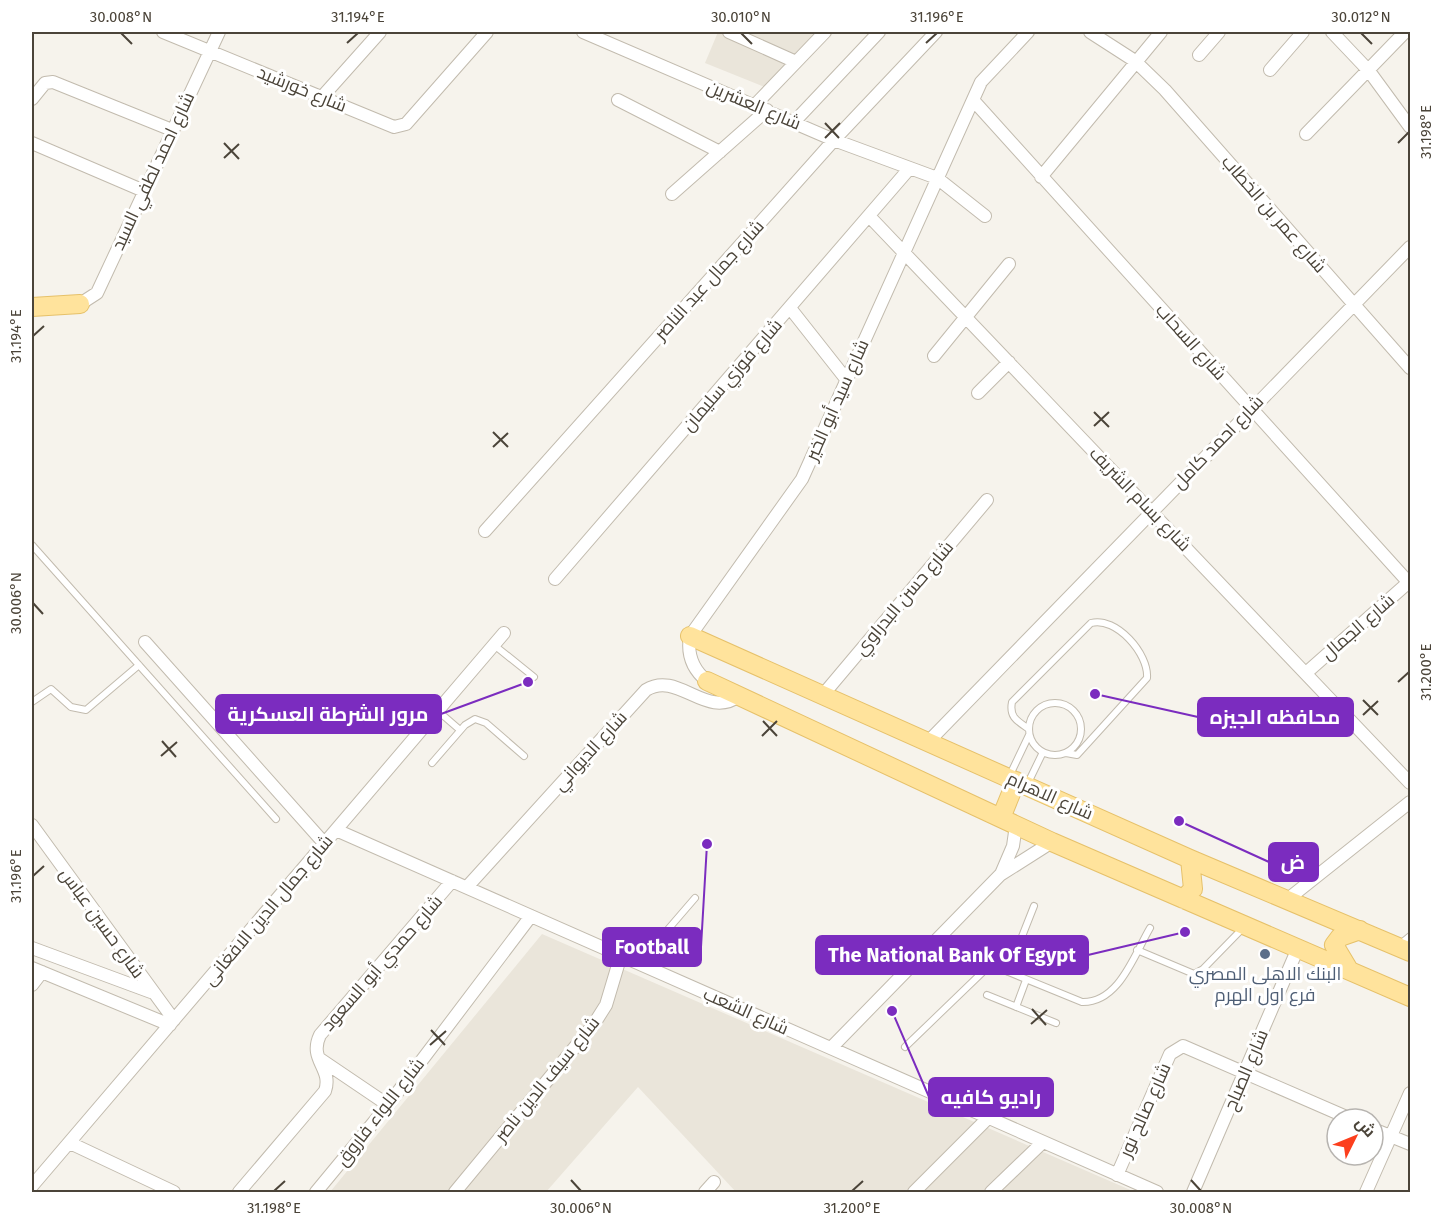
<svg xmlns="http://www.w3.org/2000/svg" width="1442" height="1224" font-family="'Fira Sans',Cairo,sans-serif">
<rect width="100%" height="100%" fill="#f6f3ec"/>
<path fill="#eae5da" d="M718 32H821L767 88 705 63Z
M542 934 1135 1192H736L638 1087 546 1192H330Z"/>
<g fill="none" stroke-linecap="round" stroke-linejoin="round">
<g stroke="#c2bbae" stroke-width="8">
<path id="service" d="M32 545 276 819
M494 645 534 677
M32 702 51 689 71 707 86 710 139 665
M1029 729a26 26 0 1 1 52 0a26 26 0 1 1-52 0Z
M438 711 460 730
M1029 729C1017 721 1009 717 1012 702L1091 623C1116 616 1149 654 1147 678L1077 755 1066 753
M432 763 465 725 475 719 486 723 524 756
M1009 777 1029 735
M1027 785 1043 752
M935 942 1082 1002C1119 1003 1134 955 1150 928
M1399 945 1410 936
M1137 950 1194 974 1203 969 1243 928
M639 963 695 898
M1008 972 1034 906
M987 995 1056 1023
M1016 1007 1026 980
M905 1047 990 965"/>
</g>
<g stroke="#c2bbae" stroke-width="14">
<path id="minor" d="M163 32 394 127 406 124 487 32
M583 32 834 140 937 178 985 216
M729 32 796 62
M1090 32 1135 61 1165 90 1410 368
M1332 32 1369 71 1410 127
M1199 55 1219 32
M1270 70 1303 32
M322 97 380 32
M32 99 45 83 53 82 172 130
M618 100 720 152
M973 100 1410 584
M755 105 825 32
M794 122 879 32
M1306 134 1405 32
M32 143 144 191
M1041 177 1161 32
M672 194 767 110
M869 216 1410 783
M80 304 97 293 219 32
M790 308 846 379
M934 356 1009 264
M978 393 1009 362
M485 531 834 140 936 32
M555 579 909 169
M145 642 324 843
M1306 673 1410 581
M707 681C692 669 687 654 690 636L802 479 981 82 1028 32
M822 696 987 500
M928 742 1410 247
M32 825 174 1020
M336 830 1157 1192
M1001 874 1013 846 1016 825
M467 887 646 690C678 670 706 720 739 696
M1288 899 1410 802
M32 948 151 992
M32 968 170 1025
M32 985 42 972
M831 1048 1000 875 1052 842
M320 1059 388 1105
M1373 1129 1410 1144
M70 1143 174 1192
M1117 1175 1170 1054 1183 1046 1351 1119
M32 1186 504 633
M239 1192 325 1091C333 1068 308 1060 320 1035L452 881
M316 1192 388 1105 531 916
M455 1192 594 1024 606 1005 621 955
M705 1192 714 1182
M914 1192 988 1118
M991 1192 1043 1142
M1193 1192 1298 948
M1366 1192 1410 1093"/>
</g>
<g stroke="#e6c16a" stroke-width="20">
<path id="primary" d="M32 307 80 304
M690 636 1190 859 1410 952
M707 681 1052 842 1410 997
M1001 818 1016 781
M1183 899 1193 889 1190 859
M1349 970 1334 945 1340 937 1360 930"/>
</g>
<use href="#service" stroke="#fff" stroke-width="6"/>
<use href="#minor" stroke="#fff" stroke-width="12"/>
<use href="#primary" stroke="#ffe39c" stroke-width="18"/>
</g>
<path fill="none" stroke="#4b4439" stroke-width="2" d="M121 33 132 44M741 33 752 44M1361 33 1372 44M347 43 358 33M926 43 937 33M825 123 839 138M825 138 840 123M224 143 239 159M1398 143 1409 132M224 158 239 144M33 336 44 326M1094 412 1109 427M1094 426 1109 412M493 432 508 447M493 447 508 433M33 603 43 614M1398 682 1409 672M1363 700 1378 715M1363 715 1378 701M763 721 777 736M762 736 777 721M162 741 176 757M161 756 177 742M33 876 44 866M1032 1009 1046 1025M1031 1024 1047 1010M431 1030 445 1045M430 1045 446 1031M571 1180 581 1191M1191 1180 1201 1191M274 1191 285 1181M852 1191 863 1181"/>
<circle fill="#5c6f8a" stroke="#fff" stroke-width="2" cx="1265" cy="954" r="6"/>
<g text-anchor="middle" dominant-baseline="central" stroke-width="6" stroke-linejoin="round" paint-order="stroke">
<g font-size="18" fill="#4b4439" stroke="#fff">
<text transform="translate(302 89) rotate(22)">شارع خورشيد</text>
<text transform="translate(754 105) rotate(23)">شارع العشرين</text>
<text transform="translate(153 171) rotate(-65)">شارع احمد لطفي السيد</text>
<text transform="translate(1274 214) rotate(49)">شارع عمر بن الخطاب</text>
<text transform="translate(709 280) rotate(-48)">شارع جمال عبد الناصر</text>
<text transform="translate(1191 342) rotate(48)">شارع السحاب</text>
<text transform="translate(732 375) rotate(-49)">شارع فوزي سليمان</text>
<text transform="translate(837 400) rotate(-66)">شارع سيد أبو الخير</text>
<text transform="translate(1218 442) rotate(-46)">شارع احمد كامل</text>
<text transform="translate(1140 499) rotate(46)">شارع بسام الشريف</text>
<text transform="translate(904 598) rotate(-50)">شارع حسن البدراوي</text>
<text transform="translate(1358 627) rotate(-41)">شارع الجمال</text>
<text transform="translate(590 751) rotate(-48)">شارع الديواني</text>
<text transform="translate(1050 796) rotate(24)">شارع الاهرام</text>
<text transform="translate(268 910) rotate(-50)">شارع جمال الدين الافغانى</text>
<text transform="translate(102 923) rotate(54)">شارع حسين عباس</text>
<text transform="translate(382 963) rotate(-49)">شارع حمدي أبو السعود</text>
<text transform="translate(746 1011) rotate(24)">شارع الشعب</text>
<text transform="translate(1246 1070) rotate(-67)">شارع الصباح</text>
<text transform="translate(547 1079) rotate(-51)">شارع سيف الدين ناصر</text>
<text transform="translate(1145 1110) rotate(-66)">شارع صالح نور</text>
<text transform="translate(380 1112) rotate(-52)">شارع اللواء فاروق</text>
</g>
<g font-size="18" fill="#4e5e75" stroke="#fff">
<text x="1265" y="974">البنك الاهلى المصري<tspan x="1265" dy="21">فرع اول الهرم</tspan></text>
</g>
</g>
<path fill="none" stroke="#7b2cbf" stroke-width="2" d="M528 682L441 714M1095 694L1198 717M1179 821L1269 862M707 844L701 947M1185 932L1088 955M892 1011L929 1097"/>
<g fill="#7b2cbf" stroke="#fff" stroke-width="2">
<circle cx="528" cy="682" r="6"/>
<circle cx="1095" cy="694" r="6"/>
<circle cx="1179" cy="821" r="6"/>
<circle cx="707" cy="844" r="6"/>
<circle cx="1185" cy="932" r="6"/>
<circle cx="892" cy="1011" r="6"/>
</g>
<g fill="#7b2cbf" stroke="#7b2cbf" stroke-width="2">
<rect x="216" y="695" width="225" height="38" rx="6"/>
<rect x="1198" y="698" width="155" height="38" rx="6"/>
<rect x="1269" y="843" width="49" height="38" rx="6"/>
<rect x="603" y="928" width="98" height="38" rx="6"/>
<rect x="816" y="936" width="272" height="38" rx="6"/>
<rect x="929" y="1078" width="124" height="38" rx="6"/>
</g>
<g font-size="20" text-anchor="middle" font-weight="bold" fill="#fff">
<text x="328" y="721">مرور الشرطة العسكرية</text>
<text x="1275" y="724">محافظه الجيزه</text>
<text x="1293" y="869">ض</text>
<text x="652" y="954">Football</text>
<text x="952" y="962">The National Bank Of Egypt</text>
<text x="991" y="1104">راديو كافيه</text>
</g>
<rect width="1442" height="1224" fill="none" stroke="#ffffff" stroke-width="66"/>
<g transform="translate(1355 1137) rotate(47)"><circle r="28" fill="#ffffff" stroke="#b7b4b0" stroke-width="1.5"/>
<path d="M0-4.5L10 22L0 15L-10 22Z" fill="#fc3f1d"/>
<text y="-9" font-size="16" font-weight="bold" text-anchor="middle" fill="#4b4439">ش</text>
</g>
<rect x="33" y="33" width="1376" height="1158" fill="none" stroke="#4b4439" stroke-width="2"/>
<g font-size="15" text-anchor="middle" fill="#4b4439">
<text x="121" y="22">30.008°N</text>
<text x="358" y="22">31.194°E</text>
<text x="741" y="22">30.010°N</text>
<text x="937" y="22">31.196°E</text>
<text x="1361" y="22">30.012°N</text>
<text transform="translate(1426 132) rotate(-90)" y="5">31.198°E</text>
<text transform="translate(16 336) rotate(-90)" y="5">31.194°E</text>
<text transform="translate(16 603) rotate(-90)" y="5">30.006°N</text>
<text transform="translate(1426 672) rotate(-90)" y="5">31.200°E</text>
<text transform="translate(16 876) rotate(-90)" y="5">31.196°E</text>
<text x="274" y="1213">31.198°E</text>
<text x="581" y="1213">30.006°N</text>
<text x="852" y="1213">31.200°E</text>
<text x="1201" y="1213">30.008°N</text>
</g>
</svg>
